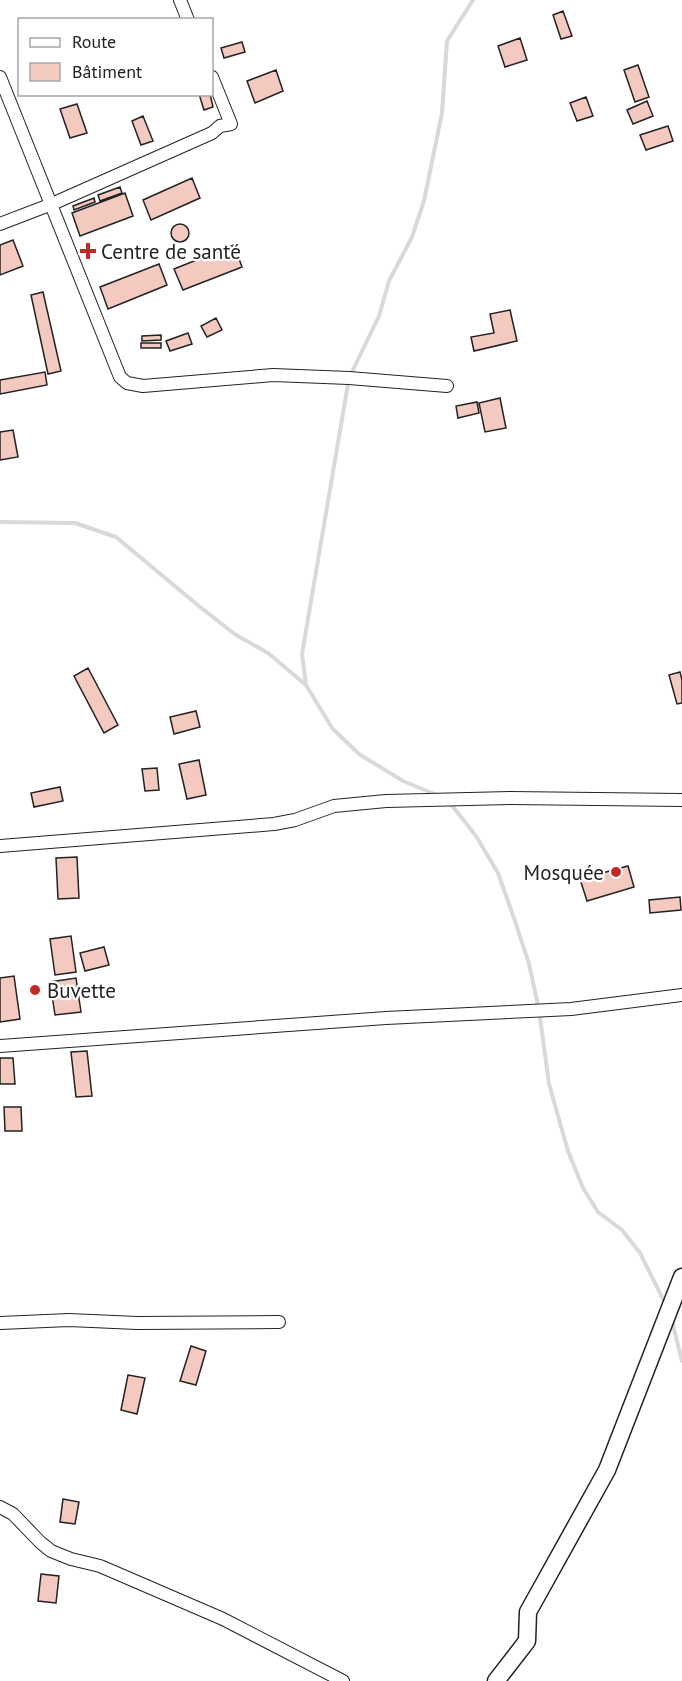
<svg xmlns="http://www.w3.org/2000/svg" width="682" height="1681" font-family="'PT Sans',sans-serif">
<rect width="100%" height="100%" fill="#fff"/>
<g fill="none" stroke-linecap="round" stroke-linejoin="round">
<path stroke="#d9d9d9" stroke-width="4" d="M0 522 75 523 116 537 200 607 236 635 268 653 306 685
M439 796 403 781 359 754 332 728 306 685 302 654 349 378 379 316 389 281 412 237 424 201 442 113 447 41 473 0
M450 803 476 836 498 873 515 921 529 964 539 1010 549 1084 568 1151 583 1188 598 1212 622 1230 640 1253 665 1303
M672 1321 682 1361"/>
</g>
<path fill="#f3c9c0" stroke="#222" stroke-width="1.5" d="M563 11 572 36 561 39 553 15Z
M520 38 527 60 505 67 498 46Z
M242 42 245 52 224 58 221 48Z
M638 65 649 97 635 102 624 70Z
M276 70 283 91 255 103 247 81Z
M199 94H210L213 107 204 110Z
M586 97 593 116 577 121 570 103Z
M647 101 653 116 633 124 627 110Z
M77 104 87 133 70 138 60 109Z
M143 116 153 141 141 145 132 121Z
M668 126 673 141 646 150 640 135Z
M192 178 200 198 151 220 143 200Z
M120 187 122 193 100 201 98 195Z
M125 193 133 216 80 236 72 213Z
M94 198 95 202 74 210 73 206Z
M171 233a9 9 0 1 1 18 0a9 9 0 1 1-18 0Z
M13 240 23 266 0 275V245Z
M234 245 242 267 183 290 174 269Z
M159 264 167 285 108 309 100 287Z
M43 292 61 371 48 374 31 295Z
M510 310 517 341 474 351 471 337 494 333 490 314Z
M216 318 222 330 207 337 201 326Z
M188 333 192 344 170 351 166 341Z
M161 335V340L142 341V336Z
M141 343H161V348H141Z
M45 372 47 385 0 394V380Z
M500 398 506 428 485 432 479 403Z
M477 402 479 413 458 418 456 406Z
M13 430 18 457 0 460V432Z
M88 668 118 725 104 733 74 676Z
M680 672 682 680V703L677 704 669 675Z
M196 711 200 727 174 734 170 717Z
M199 760 206 795 187 799 179 764Z
M157 768 159 790 145 791 142 769Z
M60 787 63 801 34 807 31 793Z
M77 857 79 898 58 899 56 858Z
M628 866 634 887 587 901 580 879Z
M680 897 681 910 650 913 649 900Z
M71 936 76 972 55 975 50 939Z
M104 947 109 965 85 971 80 953Z
M14 976 20 1019 0 1022V978Z
M76 978 81 1012 55 1015 50 982Z
M87 1051 92 1096 76 1097 71 1052Z
M0 1058H13L15 1084H0Z
M4 1107H21L22 1131H5Z
M191 1346 206 1351 196 1385 180 1381Z
M128 1375 145 1378 137 1414 121 1410Z
M63 1499 79 1502 75 1524 60 1522Z
M41 1574 59 1576 56 1603 38 1601Z"/>
<g fill="none" stroke-linecap="round" stroke-linejoin="round">
<g stroke="#222" stroke-width="14">
<path id="street" d="M180 0 188 20
M0 77 120 377 127 383 143 386 273 375 349 378 447 386
M0 224 52 204 212 133 220 126 231 124 212 77
M0 846 274 824 295 820 334 806 386 801 510 798 682 800
M0 1046 386 1018 571 1009 682 995
M0 1323 69 1320 137 1323 279 1322
M0 1507 13 1514 40 1542 51 1551 71 1559 100 1566 223 1619 343 1681"/>
</g>
<g stroke="#222" stroke-width="19">
<path id="secondary" d="M496 1681 527 1641 528 1612 607 1470 682 1277"/>
</g>
<use href="#street" stroke="#fff" stroke-width="12"/>
<use href="#secondary" stroke="#fff" stroke-width="16"/>
</g>
<g fill="#c62828" stroke="#fff" stroke-width="2">
<path d="M85 242h6v6h6v6h-6v6h-6v-6h-6v-6h6z"/>
<circle cx="616" cy="872" r="6"/>
<circle cx="35" cy="990" r="6"/>
</g>
<g text-anchor="middle" dominant-baseline="central" stroke-width="4.5" stroke-linejoin="round" paint-order="stroke">
<g font-size="21" fill="#222" stroke="#fff" text-anchor="start">
<text x="101" y="251">Centre de santé</text>
<text x="604" y="872" text-anchor="end">Mosquée</text>
<text x="47" y="990">Buvette</text>
</g>
</g>
<rect x="18" y="18" width="195" height="78" fill="#ffffff" stroke="#a7a7a7" stroke-width="1.5"/>
<rect x="30" y="38" width="30" height="9" fill="#ffffff" stroke="#a7a7a7" stroke-width="1.5"/>
<text x="72" y="48" font-size="18" fill="#222222">Route</text>
<rect x="30" y="63" width="30" height="18" fill="#f3c9c0" stroke="#a7a7a7" stroke-width="1.5"/>
<text x="72" y="78" font-size="18" fill="#222222">Bâtiment</text>
</svg>
